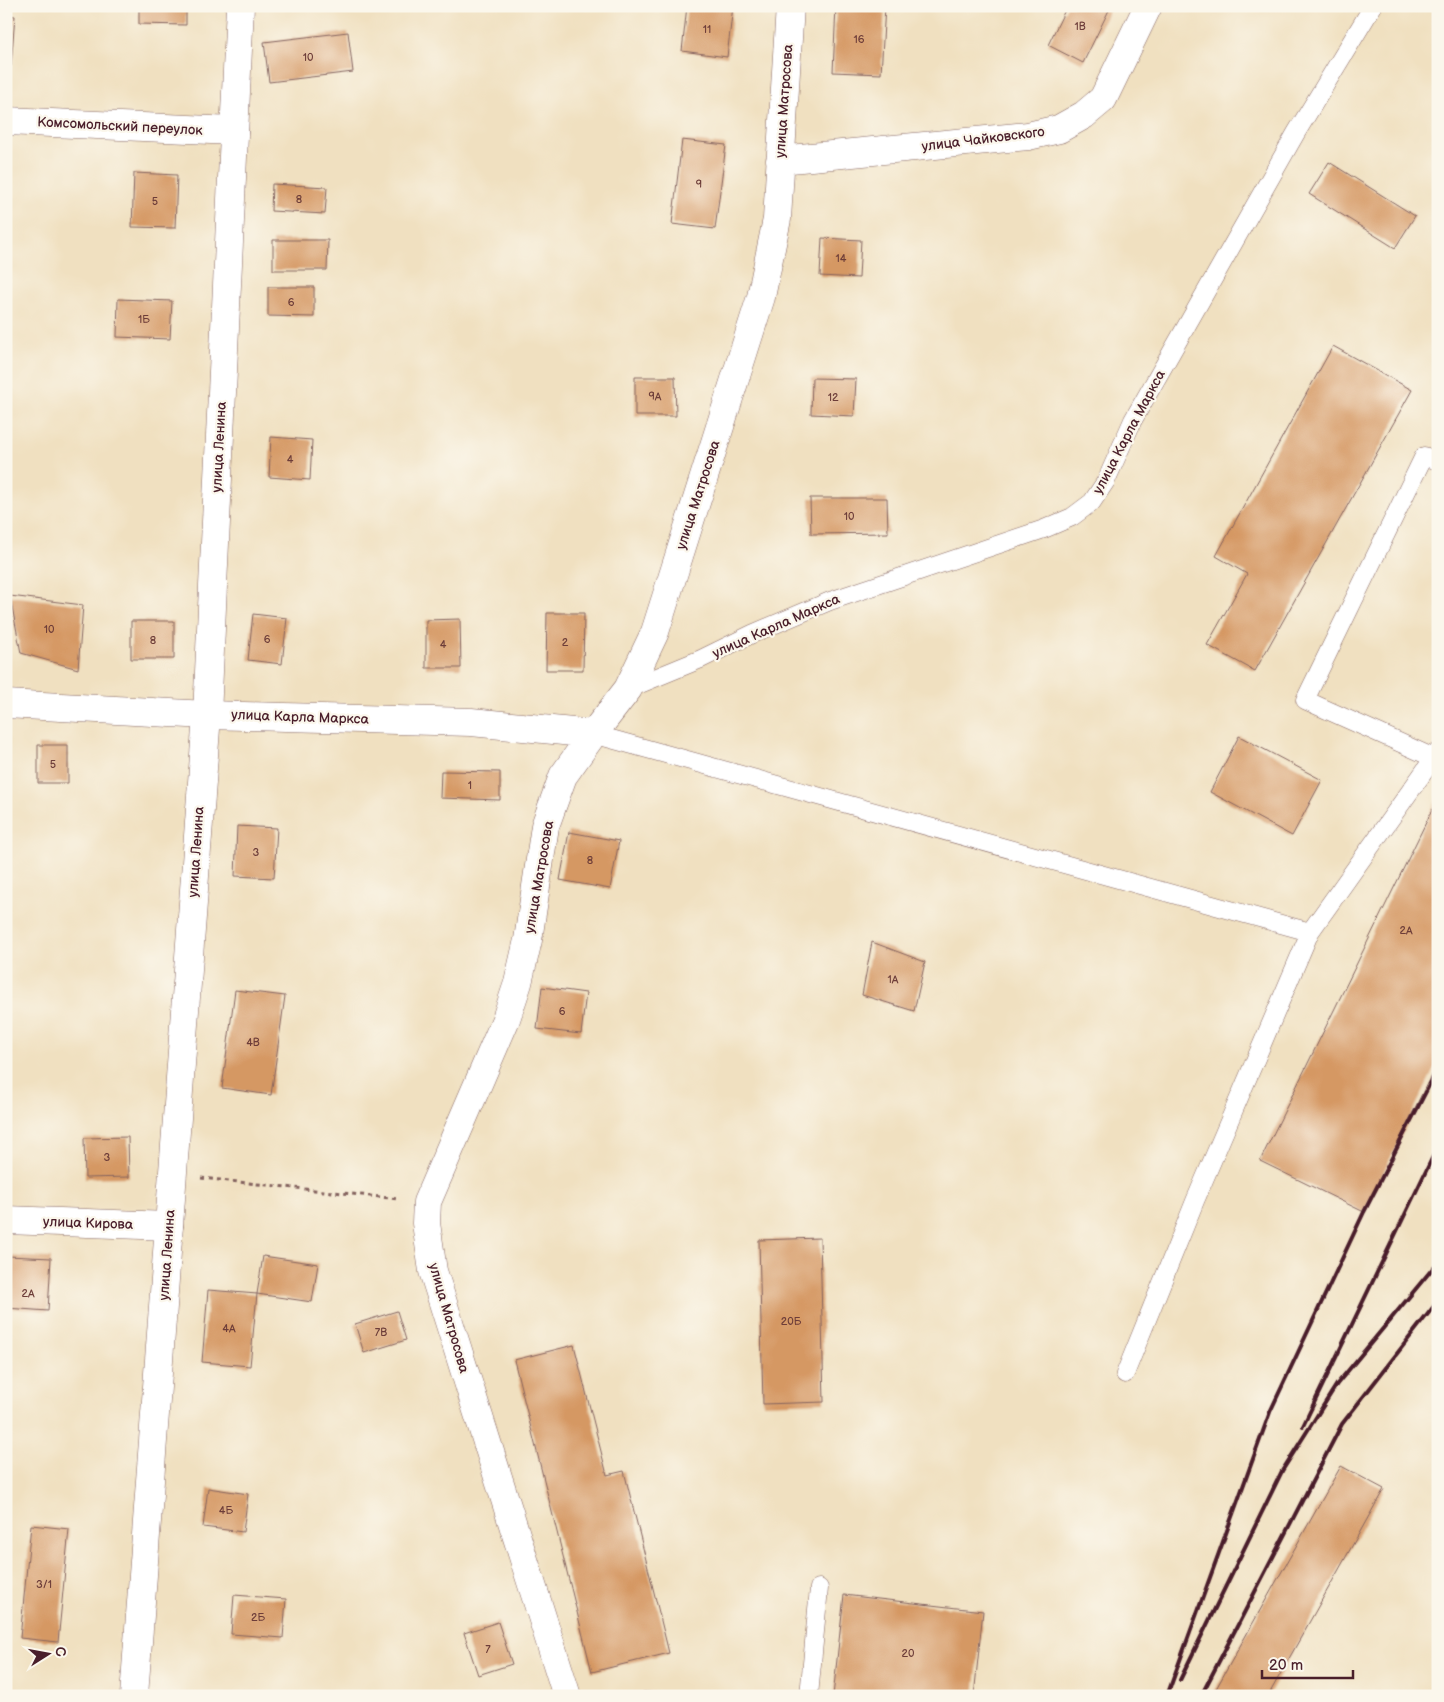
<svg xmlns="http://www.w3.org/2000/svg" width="1444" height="1702" font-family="'Balsamiq Sans',sans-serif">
<rect width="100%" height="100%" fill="#fbf7ec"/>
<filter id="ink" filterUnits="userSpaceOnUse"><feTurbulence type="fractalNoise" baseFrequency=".02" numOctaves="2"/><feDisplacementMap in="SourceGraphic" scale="10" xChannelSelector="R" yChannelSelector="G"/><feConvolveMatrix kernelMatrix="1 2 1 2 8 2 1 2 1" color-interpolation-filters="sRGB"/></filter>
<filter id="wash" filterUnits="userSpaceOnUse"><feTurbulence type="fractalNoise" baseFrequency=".0096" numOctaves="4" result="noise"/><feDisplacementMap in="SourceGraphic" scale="20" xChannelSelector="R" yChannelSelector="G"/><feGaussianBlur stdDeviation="1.12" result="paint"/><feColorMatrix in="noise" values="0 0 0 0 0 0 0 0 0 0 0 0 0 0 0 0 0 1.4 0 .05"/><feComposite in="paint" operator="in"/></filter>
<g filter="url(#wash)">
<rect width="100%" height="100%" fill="#f0e0c0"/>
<g id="blocks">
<path fill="#d59864" d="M139 6H186V25L139 24Z
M687 6H733L727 57 682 51Z
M836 6H885L881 74 833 72Z
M1067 6H1111L1083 63 1048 45Z
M6 15 15 16 11 66 6 65Z
M348 32 353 72 269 82 264 42Z
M682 140 726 145 715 229 672 224Z
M1329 162 1415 216 1395 248 1309 194Z
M134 173 177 175 175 228 132 227Z
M272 184 327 187 325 214 271 211Z
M822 238 861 240 859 278 820 276Z
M273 240H328L327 270H273Z
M268 287H314V317L268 316Z
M118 299 172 301 170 339 117 337Z
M1333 346 1412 390 1255 671 1207 645 1247 574 1216 556Z
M635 377H675L676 416H635Z
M812 378 856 379 854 416 811 414Z
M271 437 312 440 310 480 269 477Z
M810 498H887L888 533 811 534Z
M10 596 83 605 78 669 21 653Z
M547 613H584L583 670H546Z
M253 614 287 618 282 664 248 660Z
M460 619 461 668H426V620Z
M131 621H174V659H131Z
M1239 736 1322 780 1292 836 1210 792Z
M38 745H68V783H38Z
M441 771 500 772V800L440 798Z
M1438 798V1061L1364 1212 1260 1161Z
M237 826 277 828 274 878 235 876Z
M569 832 619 841 610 889 560 880Z
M872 942 925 962 914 1011 862 995Z
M542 987 586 993 581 1034 537 1029Z
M235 990 285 996 271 1095 222 1088Z
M128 1137 129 1177 85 1178 84 1138Z
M820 1238 824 1402 763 1404 759 1240Z
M7 1256 51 1258 48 1311 6 1308Z
M263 1256 318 1264 312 1302 257 1294Z
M208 1290 257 1294 250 1366 202 1362Z
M397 1311 406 1340 364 1353 355 1324Z
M574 1345 607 1475 624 1471 669 1653 592 1672 514 1360Z
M1341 1466 1384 1489 1268 1696H1212Z
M208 1488 248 1494 243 1532 203 1527Z
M31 1525 69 1529 58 1642 20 1638Z
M234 1595 286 1599 283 1638 231 1634Z
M844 1595 983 1611 974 1696H833Z
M498 1622 512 1664 478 1675 464 1633Z
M643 1692 679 1694V1696H643Z"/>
</g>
</g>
<g filter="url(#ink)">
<use href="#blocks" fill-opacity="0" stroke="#84635f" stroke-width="1"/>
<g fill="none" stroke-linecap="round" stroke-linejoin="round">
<g stroke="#84635f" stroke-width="19">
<path id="service" d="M628 689 701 659 752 634 830 601 1044 529 1072 517 1092 502 1106 481 1133 420 1296 133 1373 6
M593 734 1310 932
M1434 758 1305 700 1424 456 1438 461
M1125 1374 1195 1201 1310 932 1438 752
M809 1696 819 1588"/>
</g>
<g stroke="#84635f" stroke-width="29">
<path id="minor" d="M6 121 234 131
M780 160 1028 136 1059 129 1084 115 1103 99 1148 6
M6 704 207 715 471 722 593 734
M6 1220 169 1226
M567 1696 433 1271 426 1223 427 1202 506 1019 518 983 528 940 545 826 563 776 593 734 628 689 655 632 761 297 777 219 790 6"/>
</g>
<g stroke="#84635f" stroke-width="29">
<path id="tertiary" d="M134 1696 207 715 240 6"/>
</g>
<path stroke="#84635f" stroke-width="3" stroke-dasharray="4 4" stroke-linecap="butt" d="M201 1178 399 1199"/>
<use href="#service" stroke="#fff" stroke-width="18"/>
<use href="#minor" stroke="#fff" stroke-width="28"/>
<use href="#tertiary" stroke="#fff" stroke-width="28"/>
<path stroke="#4a1f2b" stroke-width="4" d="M1303 1426 1438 1146
M1180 1680 1282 1471 1337 1384 1438 1262
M1167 1696 1270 1412 1364 1212 1438 1068
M1201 1696 1342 1424 1438 1301"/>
</g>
</g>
<g text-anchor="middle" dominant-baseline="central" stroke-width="4.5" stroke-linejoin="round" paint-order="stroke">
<g font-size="11" fill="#6d3d39">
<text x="1080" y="26">1В</text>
<text x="707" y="29">11</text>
<text x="859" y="39">16</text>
<text x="308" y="57">10</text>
<text x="699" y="184">9</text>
<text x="299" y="199">8</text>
<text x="155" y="201">5</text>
<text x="841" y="258">14</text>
<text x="291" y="302">6</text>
<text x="144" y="319">1Б</text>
<text x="655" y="396">9А</text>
<text x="833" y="397">12</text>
<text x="290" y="459">4</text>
<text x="849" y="516">10</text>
<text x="49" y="629">10</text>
<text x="267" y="639">6</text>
<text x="153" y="640">8</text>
<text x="565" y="642">2</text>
<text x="443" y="644">4</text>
<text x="53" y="764">5</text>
<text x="470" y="785">1</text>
<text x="256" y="852">3</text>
<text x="590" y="860">8</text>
<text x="1406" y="930">2А</text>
<text x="893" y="979">1А</text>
<text x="562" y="1011">6</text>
<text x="253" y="1042">4В</text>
<text x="107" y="1157">3</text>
<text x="28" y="1293">2А</text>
<text x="791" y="1321">20Б</text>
<text x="229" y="1328">4А</text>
<text x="381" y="1332">7В</text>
<text x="226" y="1510">4Б</text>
<text x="44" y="1584">3/1</text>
<text x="258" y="1617">2Б</text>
<text x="488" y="1649">7</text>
<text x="908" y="1653">20</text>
</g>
<g font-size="14" fill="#4a1f2b" stroke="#fbf7ec">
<text transform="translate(784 101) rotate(-86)">улица Матросова</text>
<text transform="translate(120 126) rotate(3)">Комсомольский переулок</text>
<text transform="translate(983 139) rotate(-7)">улица Чайковского</text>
<text transform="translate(1129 432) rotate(-62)">улица Карла Маркса</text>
<text transform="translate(219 447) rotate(-87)">улица Ленина</text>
<text transform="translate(698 495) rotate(-72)">улица Матросова</text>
<text transform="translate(776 626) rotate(-24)">улица Карла Маркса</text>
<text transform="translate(300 717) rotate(2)">улица Карла Маркса</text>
<text transform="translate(196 852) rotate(-86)">улица Ленина</text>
<text transform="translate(539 877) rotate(-80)">улица Матросова</text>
<text transform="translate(88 1223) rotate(2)">улица Кирова</text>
<text transform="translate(167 1255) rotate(-86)">улица Ленина</text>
<text transform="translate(449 1318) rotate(74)">улица Матросова</text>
</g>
</g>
<rect width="1444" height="1702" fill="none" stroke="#fbf7ec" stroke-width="25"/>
<g transform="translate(48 1654) rotate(79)" stroke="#fbf7ec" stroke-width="4" paint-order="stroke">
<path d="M0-4L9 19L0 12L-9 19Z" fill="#4a1f2b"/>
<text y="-8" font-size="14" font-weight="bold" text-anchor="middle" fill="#4a1f2b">С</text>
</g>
<path d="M1262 1670v8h91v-8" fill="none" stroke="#4a1f2b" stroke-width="2.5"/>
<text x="1269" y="1670" font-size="15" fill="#4a1f2b" stroke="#fbf7ec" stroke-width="4" paint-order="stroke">20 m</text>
</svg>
